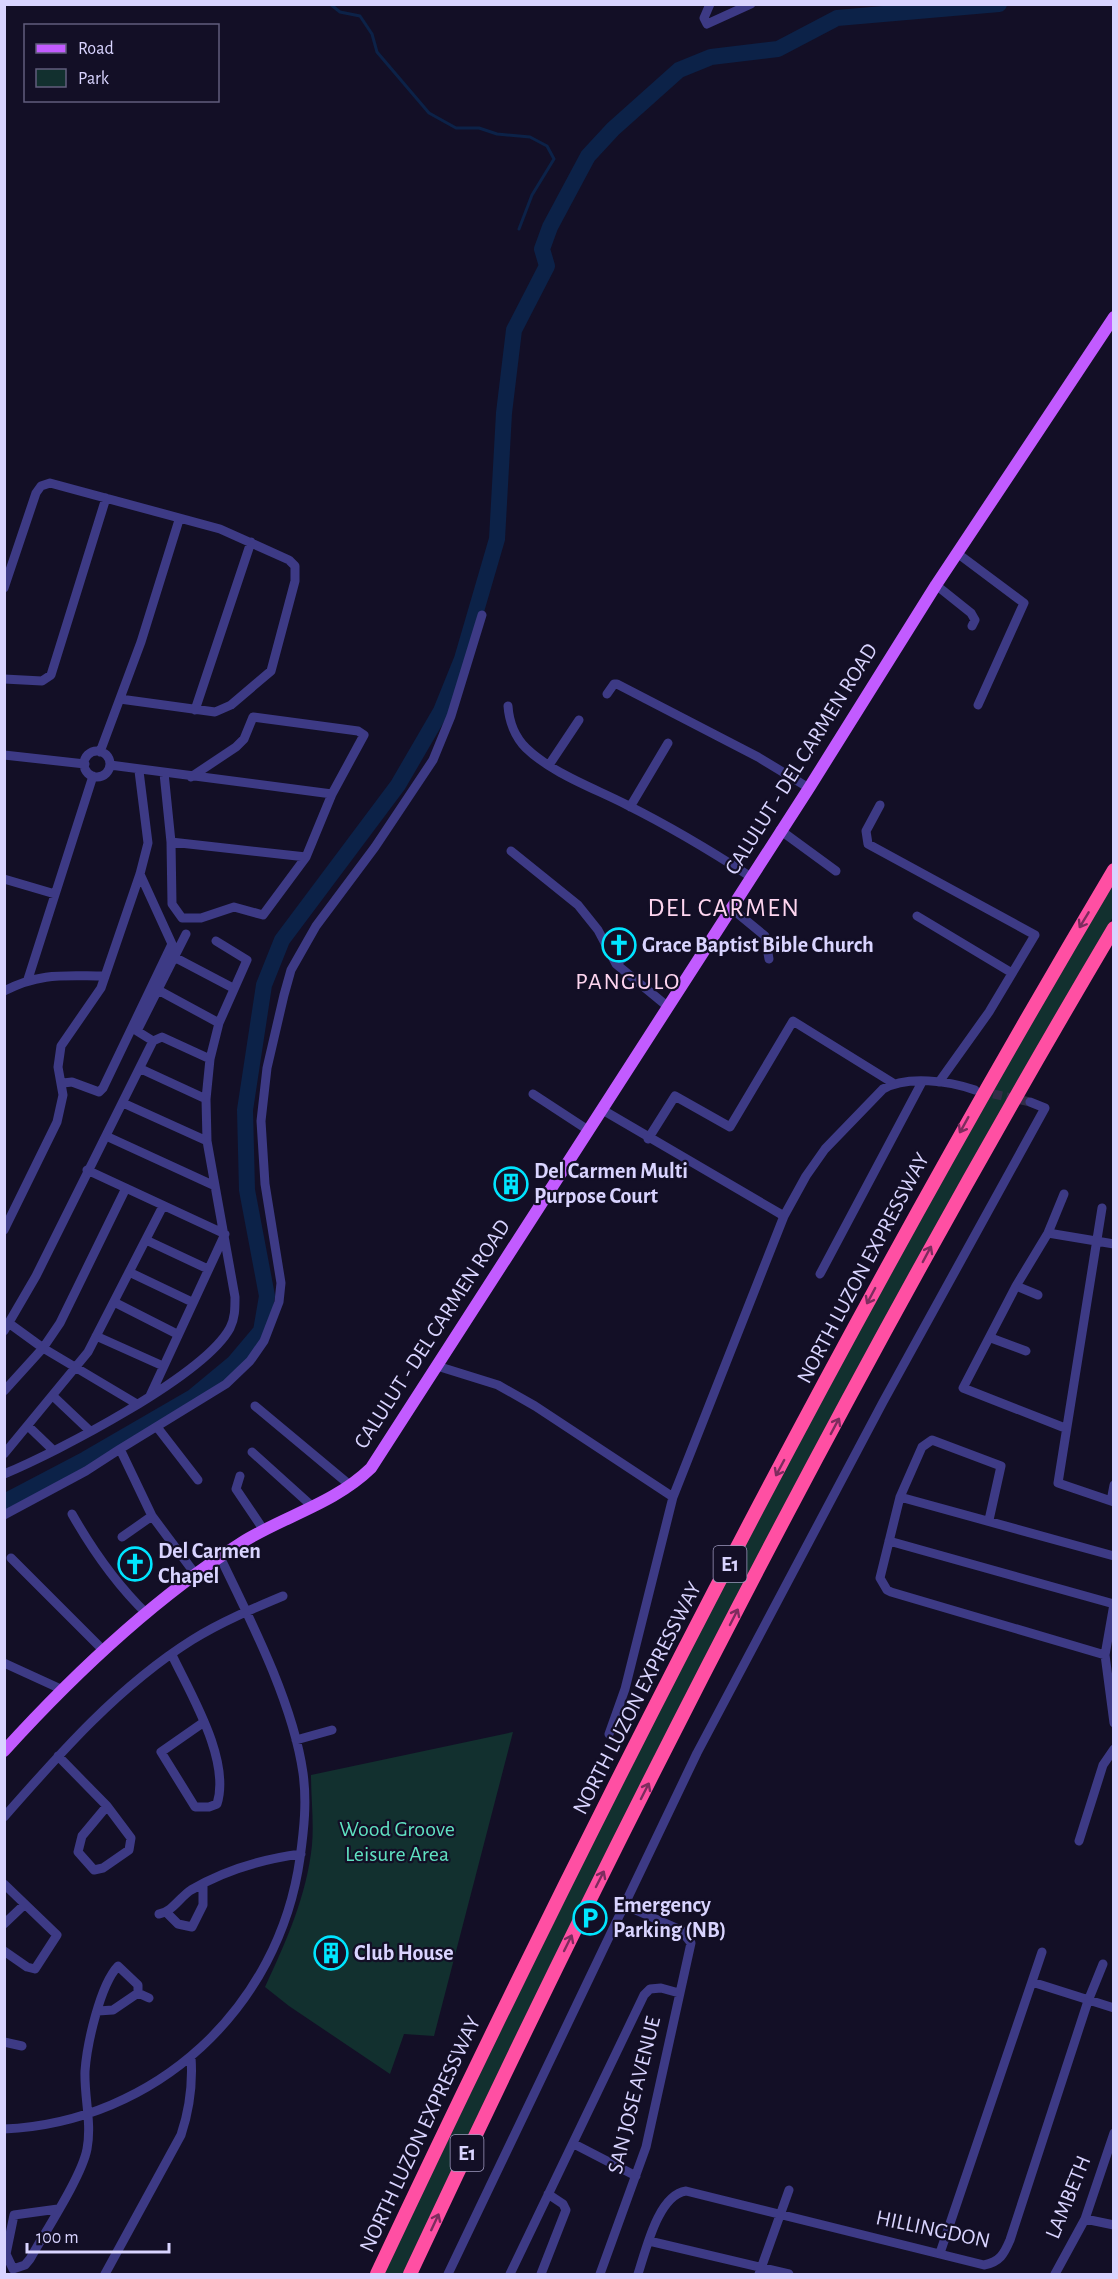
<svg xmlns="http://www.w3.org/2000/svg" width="1118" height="2279" font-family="'Alegreya Sans',sans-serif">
<rect width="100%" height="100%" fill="#130f26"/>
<path fill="#12302f" d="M1113 880V917L963 1180 403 2274H383L652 1719 781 1473 946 1170Z
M513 1732 434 2036 404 2034 390 2074 289 2006 265 1987C286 1942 307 1895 312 1845 314 1822 311 1798 311 1775Z"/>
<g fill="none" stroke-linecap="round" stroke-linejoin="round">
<path stroke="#0c2248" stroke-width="3" d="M330 4 340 12 360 16 372 34 377 52 429 113 456 128H479L497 134 530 137 547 146 554 159 532 195 519 229"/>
<path stroke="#0c2248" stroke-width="16" d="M4 1502 86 1459 193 1397 234 1363 261 1331 267 1296 247 1190 245 1110 264 985 282 940 398 785 441 711 462 659 497 539 504 413 514 330 547 266 542 249 550 227 588 156 613 129 679 70 711 57 778 49 837 18 999 4"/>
<path stroke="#312d47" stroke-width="9" stroke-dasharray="9 4.5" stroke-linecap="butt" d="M980 1091 1030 1102"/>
<path stroke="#3d3a85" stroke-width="9" d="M710 4 704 18 707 24 751 4
M957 553 1024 603 978 705
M936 585 971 613 975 620 972 626
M4 588 36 493 41 486 50 483 220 529 289 560 295 566V581L271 671 231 705 215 712 120 699
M4 679 42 681 51 675 106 498
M607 694 614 684H617L758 757 809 788
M508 706C509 721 515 737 526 748 553 774 594 788 627 805 669 826 711 851 751 877
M195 710 251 542
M84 764a13 13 0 1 1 26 0a13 13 0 1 1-26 0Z
M100 752 141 642 179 520
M4 755 85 764
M110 765 332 794
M549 765 579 720
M164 773 171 842 172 904 182 918H201L234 907 263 915 306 857 332 794 364 735 358 731 253 717 244 739 236 747 191 777
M880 805 866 831 868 844 1035 935 989 1012 939 1082
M630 807 668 743
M780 830 836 871
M171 842 306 857
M511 851 578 905 598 930 616 964 667 1006
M4 879 55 894
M731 908 765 936 769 959
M917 916 1012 973
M174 957 233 988
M616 964 631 951
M28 979 93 776
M158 990 219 1023
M4 991C41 972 65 976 104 976
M153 1041 137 1031 186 934
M141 1069 206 1099
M63 1083 72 1082 99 1092 103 1088 172 944 140 874
M533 1094 588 1130
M123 1103 207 1141
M601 1109 784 1216
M106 1136 215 1186
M648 1139 675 1096 730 1127 793 1021 893 1083
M87 1170 225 1234 150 1396
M1064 1194 1048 1233 1016 1286 963 1388 1065 1428
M1102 1208 1058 1483 1114 1502
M4 1230 57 1122 63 1095 58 1067 61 1046 101 988 140 874 148 843 139 771
M1048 1233 1114 1244
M146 1240 208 1269
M129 1272 192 1302
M820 1274 922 1082
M1016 1286 1038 1295
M114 1302 177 1334
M10 1324 43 1348 137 1404
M4 1331 36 1276 153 1041 162 1037 210 1059
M96 1336 163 1366
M991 1338 1026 1351
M437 1366 498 1385 535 1406 673 1497
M4 1391 43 1348 60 1323 126 1188
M53 1396 90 1431
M255 1406 351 1486
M28 1426 53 1450
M157 1427 198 1480
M252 1452 313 1507
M4 1454 88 1352 163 1206
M4 1474C57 1452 204 1376 230 1328 235 1318 235 1309 235 1297L207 1141 206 1099 210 1059 219 1023 247 960 216 941
M240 1476 236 1489 263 1529
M900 1497 1114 1556
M1111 1501 1114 1485
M72 1514C93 1551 117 1585 147 1614
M4 1515 86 1471 120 1449
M989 1520 1001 1466 932 1440 922 1447 900 1497 880 1578 887 1590 891 1592 1105 1655
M122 1537 152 1516
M889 1541 1114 1604 1105 1655 1114 1723
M11 1558 104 1651
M196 1575 152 1516 120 1449 226 1384 250 1361 264 1341 279 1302 281 1283 265 1184 261 1121 267 1068 284 995 291 970 316 926 375 847 433 760 451 716 482 615
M172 1655C190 1693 231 1760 217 1804L209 1807H195L161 1752 204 1722
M4 1663 63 1690
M609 1734 625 1689 673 1497 784 1216 806 1176 825 1149 883 1089C907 1075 949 1081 975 1090
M296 1740 332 1730
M58 1756 107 1806 131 1838 129 1850 103 1868 94 1870 78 1852 82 1836 107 1806
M4 1817C61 1752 119 1686 192 1640 221 1622 252 1609 283 1596
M1079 1841 1103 1765 1114 1749
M4 1884 57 1935 35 1969 27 1967 4 1951
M167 1913 178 1924 192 1927
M159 1914C172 1912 180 1897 191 1890 225 1870 263 1859 301 1854
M4 1924 25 1904
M192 1927 203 1905V1884
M1032 1982 1114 2008
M98 2011 113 2010 138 1993
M4 2042 22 2046
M4 2129C156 2122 279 2008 300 1858 304 1829 307 1802 303 1773 293 1703 251 1621 220 1557
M574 2144 636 2176
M1085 2219 1114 2225
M649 2241 789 2274
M940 2253 1042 1952
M13 2269 25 2265 30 2259C45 2232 82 2176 87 2149 92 2123 84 2097 85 2071 87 2044 100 1985 118 1966L138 1985V1993L149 1998
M13 2269 6 2254 14 2215 58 2209
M105 2274 181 2135C190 2108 193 2085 191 2057
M448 2274 697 1753 883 1402 1045 1108 1030 1102
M510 2274 644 1995 650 1989 661 1988 679 1993
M541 2274 566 2210 563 2204 548 2194
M600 2274 646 2147 691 1943 681 1930 624 1905
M638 2274C646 2250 658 2195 686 2191L984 2265C1000 2262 1004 2254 1010 2240L1088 2001 1103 1964
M759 2274 789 2190
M1055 2274 1085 2219 1114 2133"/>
<path stroke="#c25bff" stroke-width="12" d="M4 1751C74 1674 153 1599 241 1543 284 1516 334 1504 371 1468L809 788 936 585 1114 317"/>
<path stroke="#ff4fa3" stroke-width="14" d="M377 2274C602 1796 844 1324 1114 870
M410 2274C624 1816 856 1364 1114 928"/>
</g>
<defs><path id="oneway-shaft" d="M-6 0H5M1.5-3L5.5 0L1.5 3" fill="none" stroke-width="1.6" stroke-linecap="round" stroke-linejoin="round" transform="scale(1.5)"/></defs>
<g stroke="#7d2c5e">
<use href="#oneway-shaft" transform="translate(1084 920) rotate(121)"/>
<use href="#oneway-shaft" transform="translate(964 1125) rotate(119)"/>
<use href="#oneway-shaft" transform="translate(927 1254) rotate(-62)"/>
<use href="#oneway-shaft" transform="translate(871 1296) rotate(118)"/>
<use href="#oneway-shaft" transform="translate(835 1426) rotate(-62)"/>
<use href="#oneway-shaft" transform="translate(780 1468) rotate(118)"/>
<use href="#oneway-shaft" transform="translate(734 1617) rotate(-63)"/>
<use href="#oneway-shaft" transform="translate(645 1791) rotate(-63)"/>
<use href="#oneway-shaft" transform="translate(600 1879) rotate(-63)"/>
<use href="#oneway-shaft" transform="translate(568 1943) rotate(-64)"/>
<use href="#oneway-shaft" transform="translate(435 2222) rotate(-65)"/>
</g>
<defs>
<g id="church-ring" transform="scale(1.725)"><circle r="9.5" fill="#130f26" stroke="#00e5ff" stroke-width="1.5"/><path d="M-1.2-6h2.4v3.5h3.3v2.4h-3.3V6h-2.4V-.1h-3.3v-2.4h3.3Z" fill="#00e5ff"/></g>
<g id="building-ring" transform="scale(1.725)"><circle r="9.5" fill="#130f26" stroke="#00e5ff" stroke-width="1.5"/><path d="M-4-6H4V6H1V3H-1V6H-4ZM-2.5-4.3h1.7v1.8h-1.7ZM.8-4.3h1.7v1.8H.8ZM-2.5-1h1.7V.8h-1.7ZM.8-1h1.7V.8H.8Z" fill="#00e5ff"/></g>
<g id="parking-ring" transform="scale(1.725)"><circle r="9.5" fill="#130f26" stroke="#00e5ff" stroke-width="1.5"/><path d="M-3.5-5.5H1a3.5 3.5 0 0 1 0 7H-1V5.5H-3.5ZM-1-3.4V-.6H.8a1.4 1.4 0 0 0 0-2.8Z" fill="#00e5ff"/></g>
</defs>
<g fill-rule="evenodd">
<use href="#church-ring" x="619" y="945"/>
<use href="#building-ring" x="511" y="1184"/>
<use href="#church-ring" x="135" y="1564"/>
<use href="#parking-ring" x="590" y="1918"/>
<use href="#building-ring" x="331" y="1953"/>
</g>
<g text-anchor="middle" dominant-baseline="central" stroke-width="4.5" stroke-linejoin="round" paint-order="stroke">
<g fill="#130f26" stroke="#9e99be" stroke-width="1.5">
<rect x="713.5" y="1546" width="33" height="36" rx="4.5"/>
<rect x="450.5" y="2135" width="33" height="36" rx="4.5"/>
</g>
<g font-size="21" font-weight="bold" fill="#d9d4ff">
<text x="730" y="1564">E1</text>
<text x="467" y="2153">E1</text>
</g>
<g font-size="22" fill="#d9d4ff" stroke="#130f26">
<text transform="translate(801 759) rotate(-58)">CALULUT - DEL CARMEN ROAD</text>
<text transform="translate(863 1268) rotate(-62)">NORTH LUZON EXPRESSWAY</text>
<text transform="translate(432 1334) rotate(-57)">CALULUT - DEL CARMEN ROAD</text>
<text transform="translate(637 1698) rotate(-63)">NORTH LUZON EXPRESSWAY</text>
<text transform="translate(634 2095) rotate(-76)">SAN JOSE AVENUE</text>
<text transform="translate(420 2134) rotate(-65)">NORTH LUZON EXPRESSWAY</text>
<text transform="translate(1068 2197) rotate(-68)">LAMBETH</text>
<text transform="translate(933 2229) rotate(12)">HILLINGDON</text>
</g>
<g font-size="22" font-weight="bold" fill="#d9d4ff" stroke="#130f26" text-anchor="start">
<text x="642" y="945">Grace Baptist Bible Church</text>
<text x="534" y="1171">Del Carmen Multi<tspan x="534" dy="25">Purpose Court</tspan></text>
<text x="158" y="1551">Del Carmen<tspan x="158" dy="25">Chapel</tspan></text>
<text x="613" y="1905">Emergency<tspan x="613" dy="25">Parking (NB)</tspan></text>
<text x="354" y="1953">Club House</text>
</g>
<g font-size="22" fill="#5fe0c0" stroke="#130f26">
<text x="397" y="1829">Wood Groove<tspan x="397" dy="25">Leisure Area</tspan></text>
</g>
<g font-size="24" letter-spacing="1.5" fill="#ffd6f0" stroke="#130f26">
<text x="628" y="982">PANGULO</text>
</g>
<g font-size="26" letter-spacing="1.5" fill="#ffd6f0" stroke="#130f26">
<text x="724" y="908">DEL CARMEN</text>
</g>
</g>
<rect width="1118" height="2279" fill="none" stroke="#d9d4ff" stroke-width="12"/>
<rect x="24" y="24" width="195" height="78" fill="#130f26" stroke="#625e7d" stroke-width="1.5"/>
<rect x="36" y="44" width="30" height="9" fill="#c25bff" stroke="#625e7d" stroke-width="1.5"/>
<text x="78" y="54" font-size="18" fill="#d9d4ff">Road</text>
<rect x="36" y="69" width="30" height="18" fill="#12302f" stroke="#625e7d" stroke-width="1.5"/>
<text x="78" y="84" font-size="18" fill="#d9d4ff">Park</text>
<path d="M27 2243v9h142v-9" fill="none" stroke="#d9d4ff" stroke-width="3"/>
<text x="36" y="2243" font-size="18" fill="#d9d4ff" stroke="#130f26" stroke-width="4.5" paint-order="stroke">100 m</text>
</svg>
